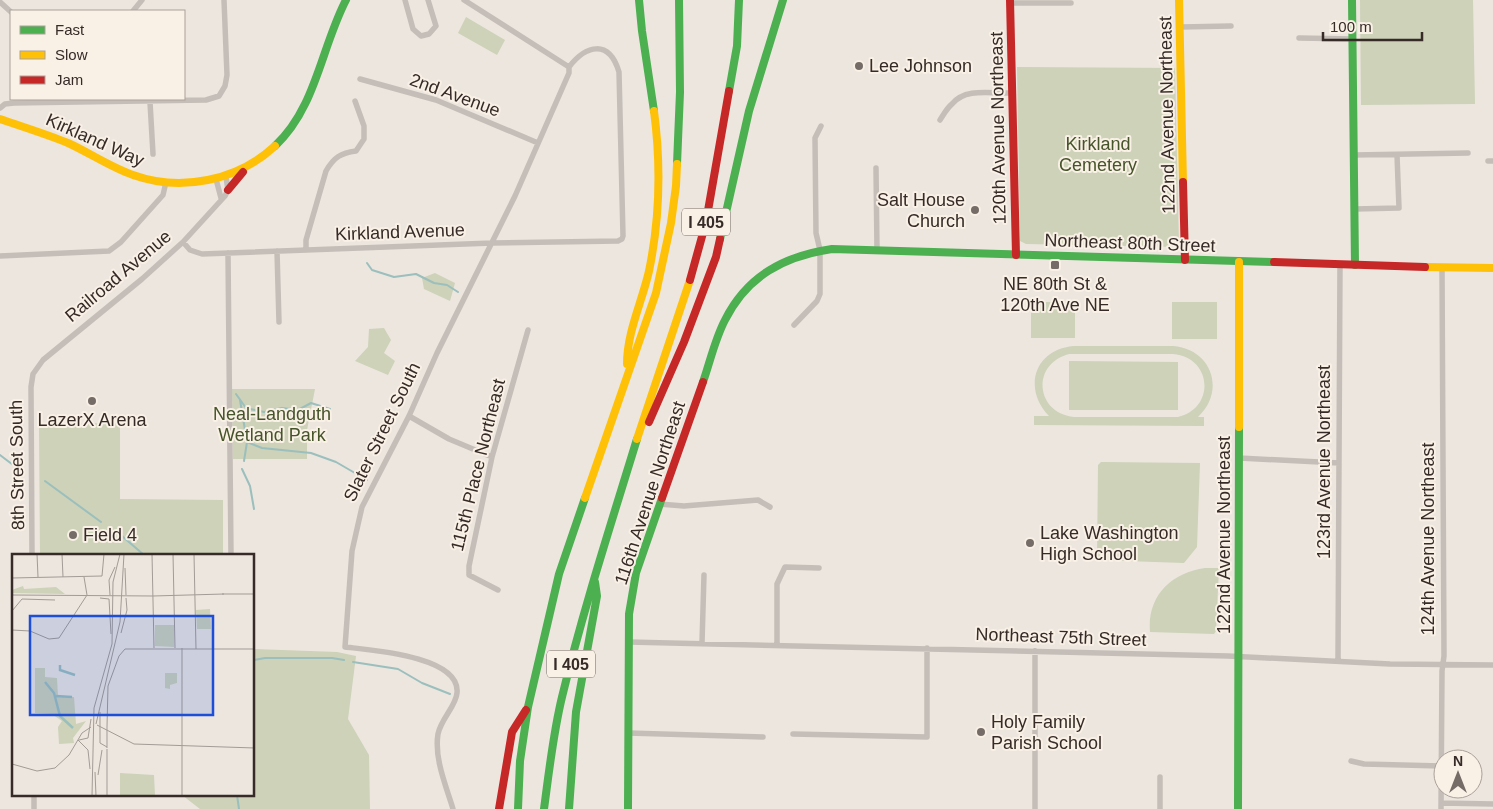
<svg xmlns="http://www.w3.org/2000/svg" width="1493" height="809" font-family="Helvetica,sans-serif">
<rect width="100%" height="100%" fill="#ece6df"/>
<path fill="#cdd2b8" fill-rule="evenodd" d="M1360 0H1473L1475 104 1361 105Z
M466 17 505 40 497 55 458 33Z
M1017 67 1175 68 1179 247 1026 244 1020 241Z
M435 273 455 283 450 301 424 289 422 278Z
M1031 302H1075V338H1031Z
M1172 302H1217V339H1172Z
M384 328 391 340 384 353 395 361 388 375 355 361 368 347 369 329Z
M1074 346H1173C1212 349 1226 391 1198 417H1204V426L1034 425V416H1049C1022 388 1035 349 1074 346ZM1069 354H1173C1212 357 1216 408 1178 417H1074C1035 413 1031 364 1069 354Z
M1069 361 1178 362V410H1069Z
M232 389H315L307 430V459H233Z
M120 423V499L223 500V555H40L39 424Z
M1101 462 1200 463 1197 547 1184 563 1097 560 1098 465Z
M1205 568H1219L1216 631 1214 634 1150 632C1147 596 1171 573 1205 568Z
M254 649 337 652 356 656 348 719 369 755 370 809H200L182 795H254Z"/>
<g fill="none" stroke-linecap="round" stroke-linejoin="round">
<path stroke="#9bbfbd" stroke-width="2" d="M367 263 372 270 394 277 416 274 434 283 447 285 458 292
M236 394 246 408 264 412 282 408 298 410 311 403 330 409
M240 400 247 442 262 448 311 453 336 462 367 480
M0 455 21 471
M244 461 247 442
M242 469 250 486 254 509
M45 481 101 522
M122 536 144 555
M254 660 265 658H332L344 660
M353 662 398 669 422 683 450 694
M237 795 239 809"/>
<path stroke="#c5beb8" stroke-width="5.5" d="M405 0 413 29 421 36 429 34 436 26 428 0
M464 0 569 67
M0 2 11 12
M1010 3H1071
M133 11 142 0
M1181 27 1231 26
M1299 38 1353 39
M360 79 436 100 538 143
M150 102 153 154
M0 108 5 104 14 103 206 100 219 96 225 86 227 75 224 0
M940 120C944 114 947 108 952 104 966 87 992 94 1012 93
M1354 155 1468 153
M1488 161H1493
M876 168 877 250
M216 179 221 198
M1355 209 1399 208 1397 155
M183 242 190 250 202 254 492 243 618 241 622 239 623 236 619 72C609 39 586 45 569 67
M306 250V240L326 171C334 157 341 153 356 151L364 139V126L355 101
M277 251 279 322
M228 253 231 555
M0 256 109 251 121 242 163 195 166 182
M794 325 817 301 820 294V250L816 233 815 138 821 126
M409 416 449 439 492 457
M1239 458 1339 463
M659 504 684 506 758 500 770 507
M32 555 31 387 33 374 43 360 142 279 183 242 225 196 228 190 226 177
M498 590 469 575V566L492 457 528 330
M628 642 1228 656 1390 664 1493 665
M702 643 704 575
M777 645V584L785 567 819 568
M1338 660 1340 264
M628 733 763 737
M793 734 927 737V648
M1351 761 1364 764 1441 766
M1441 803 1493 804
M34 809V795
M453 809C446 786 434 758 438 734 441 719 456 706 457 693 461 656 370 650 345 647L352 551 362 507 409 416 437 353 515 196 569 73V67
M1035 809V651
M1160 809V777
M1441 809 1442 671 1444 656 1442 268"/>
<path stroke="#4caf50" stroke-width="8" d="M639 0 642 31 654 111
M1352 0 1355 265
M729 91 737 46 739 0
M275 146C316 108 321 48 346 0
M677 164 680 92 679 0
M720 239 749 111 783 0
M703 382C710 362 715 339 725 320 747 276 784 256 832 249L1274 262
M518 809 520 761 528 707 559 574 585 498
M544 809C549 772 553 734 562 697 583 610 611 524 637 439
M569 809 576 712 597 596 595 582
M628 809 629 614 636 573 662 498
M1238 809 1239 427"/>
<path stroke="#ffc107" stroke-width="8" d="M1179 0 1183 182
M0 119C23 127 46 134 68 143 90 153 110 167 133 175 181 192 237 181 275 146
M1425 267 1493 268
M627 364C627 332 642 302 649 271 660 218 661 164 654 111
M1239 427V262
M637 439 690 280
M585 498 656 293 671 223 676 186 677 164"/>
<path stroke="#c62828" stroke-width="8" d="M1010 0 1016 255
M1183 182 1185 260
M228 190 243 172
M1274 262 1425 267
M690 280 706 222 729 91
M649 422 684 342 716 257 720 239
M662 498 703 382
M499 809 512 732 526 710"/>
</g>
<g fill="#766c67" stroke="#f9f0e6" stroke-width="2">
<circle cx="859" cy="66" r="5"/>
<circle cx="975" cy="210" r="5"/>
<rect x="1050" y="260" width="10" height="10" rx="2.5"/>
<circle cx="92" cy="401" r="5"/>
<circle cx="73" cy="535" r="5"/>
<circle cx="1030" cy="543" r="5"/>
<circle cx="981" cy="732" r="5"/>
</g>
<g text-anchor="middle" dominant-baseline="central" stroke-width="4" stroke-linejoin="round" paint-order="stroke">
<g fill="#f9f0e6" stroke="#706660" stroke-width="1">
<rect x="682" y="208.5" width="48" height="27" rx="4"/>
<rect x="547" y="650.5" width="48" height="27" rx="4"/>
</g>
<g font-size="16" font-weight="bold" fill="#362b27">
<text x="706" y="222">I 405</text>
<text x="571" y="664">I 405</text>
</g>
<g font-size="18" fill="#362b27" stroke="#f9f0e6" text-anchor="start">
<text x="869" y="66">Lee Johnson</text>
<text x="965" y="200" text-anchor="end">Salt House<tspan x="965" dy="21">Church</tspan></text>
<text x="1055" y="284" text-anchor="middle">NE 80th St &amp;<tspan x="1055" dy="21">120th Ave NE</tspan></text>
<text x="92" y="420" text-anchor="middle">LazerX Arena</text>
<text x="1040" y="533">Lake Washington<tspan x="1040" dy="21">High School</tspan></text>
<text x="83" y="535">Field 4</text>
<text x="991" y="722">Holy Family<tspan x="991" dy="21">Parish School</tspan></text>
</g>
<g font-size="18" fill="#362b27" stroke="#f9f0e6">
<text transform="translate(455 95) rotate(20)">2nd Avenue</text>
<text transform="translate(1167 115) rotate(-91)">122nd Avenue Northeast</text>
<text transform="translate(998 128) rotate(-91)">120th Avenue Northeast</text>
<text transform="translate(95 140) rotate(24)">Kirkland Way</text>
<text transform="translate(400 232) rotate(-2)">Kirkland Avenue</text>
<text transform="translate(1130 243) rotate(2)">Northeast 80th Street</text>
<text transform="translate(118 276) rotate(-40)">Railroad Avenue</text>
<text transform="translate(382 432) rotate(-64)">Slater Street South</text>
<text transform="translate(1324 462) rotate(-90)">123rd Avenue Northeast</text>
<text transform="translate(17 465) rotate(-91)">8th Street South</text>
<text transform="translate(478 465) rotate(-76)">115th Place Northeast</text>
<text transform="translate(650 493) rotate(-72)">116th Avenue Northeast</text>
<text transform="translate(1224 535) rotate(-90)">122nd Avenue Northeast</text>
<text transform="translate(1428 539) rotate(-90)">124th Avenue Northeast</text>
<text transform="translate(1061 637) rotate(2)">Northeast 75th Street</text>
</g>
<g font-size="18" fill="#46542a" stroke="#f9f0e6">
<text x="1098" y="144">Kirkland<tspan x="1098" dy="21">Cemetery</tspan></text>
<text x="272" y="414">Neal-Landguth<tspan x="272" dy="21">Wetland Park</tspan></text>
</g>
</g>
<g transform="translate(12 554)">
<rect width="242" height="242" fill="#ece6df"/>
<path d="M11 32 12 35 44 33 53 40 0 39V36ZM198 55 199 75H185L184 56ZM143 71H162V93L143 92ZM23 114H33V123L45 124 46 142 62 143 64 170 74 167 61 184 62 189 47 190 46 173 50 167 40 160 23 159ZM153 119H165V129L158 131V135L153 134ZM108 219 142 221 143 242H108Z" fill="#cdd2b8"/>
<path fill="none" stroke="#9bbfbd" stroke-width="2.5" d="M48 111V116L63 121M33 128 42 139 48 162 61 174M44 142 60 143"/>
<path fill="none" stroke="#a39b95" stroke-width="1" d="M25 0 26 23M50 0 51 23M140 0 142 94M161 0 163 94M182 0 184 95M113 14 114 41M72 23 75 41M0 24 90 22 92 0M210 40H243M0 41 141 42M98 41 97 26 103 13M141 42 212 40M88 44 97 45 99 80M0 57 10 45 43 46M0 76 18 77 37 85 47 84 75 41M109 79 115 56 114 44M88 158V189L95 193M84 170 108 68 112 0M85 171 122 190 243 194M95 173 96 132 107 102 113 95H243M95 173V194M66 186 76 196 78 215M67 186 76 184 79 165M95 195V242M0 210 25 217 43 214 57 201 70 179 79 173M83 218 84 242M86 221 90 196M80 242 82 154 100 90 101 28 108 0M170 242V94"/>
<path fill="#1d4ed8" fill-opacity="0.15" stroke="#1d4ed8" stroke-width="2.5" d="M18 62H201V161H18Z"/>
<rect width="242" height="242" fill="none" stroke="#362b27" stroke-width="2.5"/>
</g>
<rect x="10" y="10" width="175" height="90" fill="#f9f0e6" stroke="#aba19a"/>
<rect x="20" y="26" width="25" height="8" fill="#4caf50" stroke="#aba19a"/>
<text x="55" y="35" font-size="15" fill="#362b27">Fast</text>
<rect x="20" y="51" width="25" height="8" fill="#ffc107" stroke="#aba19a"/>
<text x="55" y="60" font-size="15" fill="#362b27">Slow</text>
<rect x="20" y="76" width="25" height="8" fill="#c62828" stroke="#aba19a"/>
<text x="55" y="85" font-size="15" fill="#362b27">Jam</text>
<g transform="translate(1458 774)"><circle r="24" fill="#f9f0e6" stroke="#aba19a"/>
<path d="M0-4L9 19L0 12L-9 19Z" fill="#766c67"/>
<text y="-8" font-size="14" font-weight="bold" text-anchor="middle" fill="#362b27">N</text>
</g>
<path d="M1323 32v8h99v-8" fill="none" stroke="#362b27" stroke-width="2.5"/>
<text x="1330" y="32" font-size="15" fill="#362b27" stroke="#f9f0e6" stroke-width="4" paint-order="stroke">100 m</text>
</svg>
